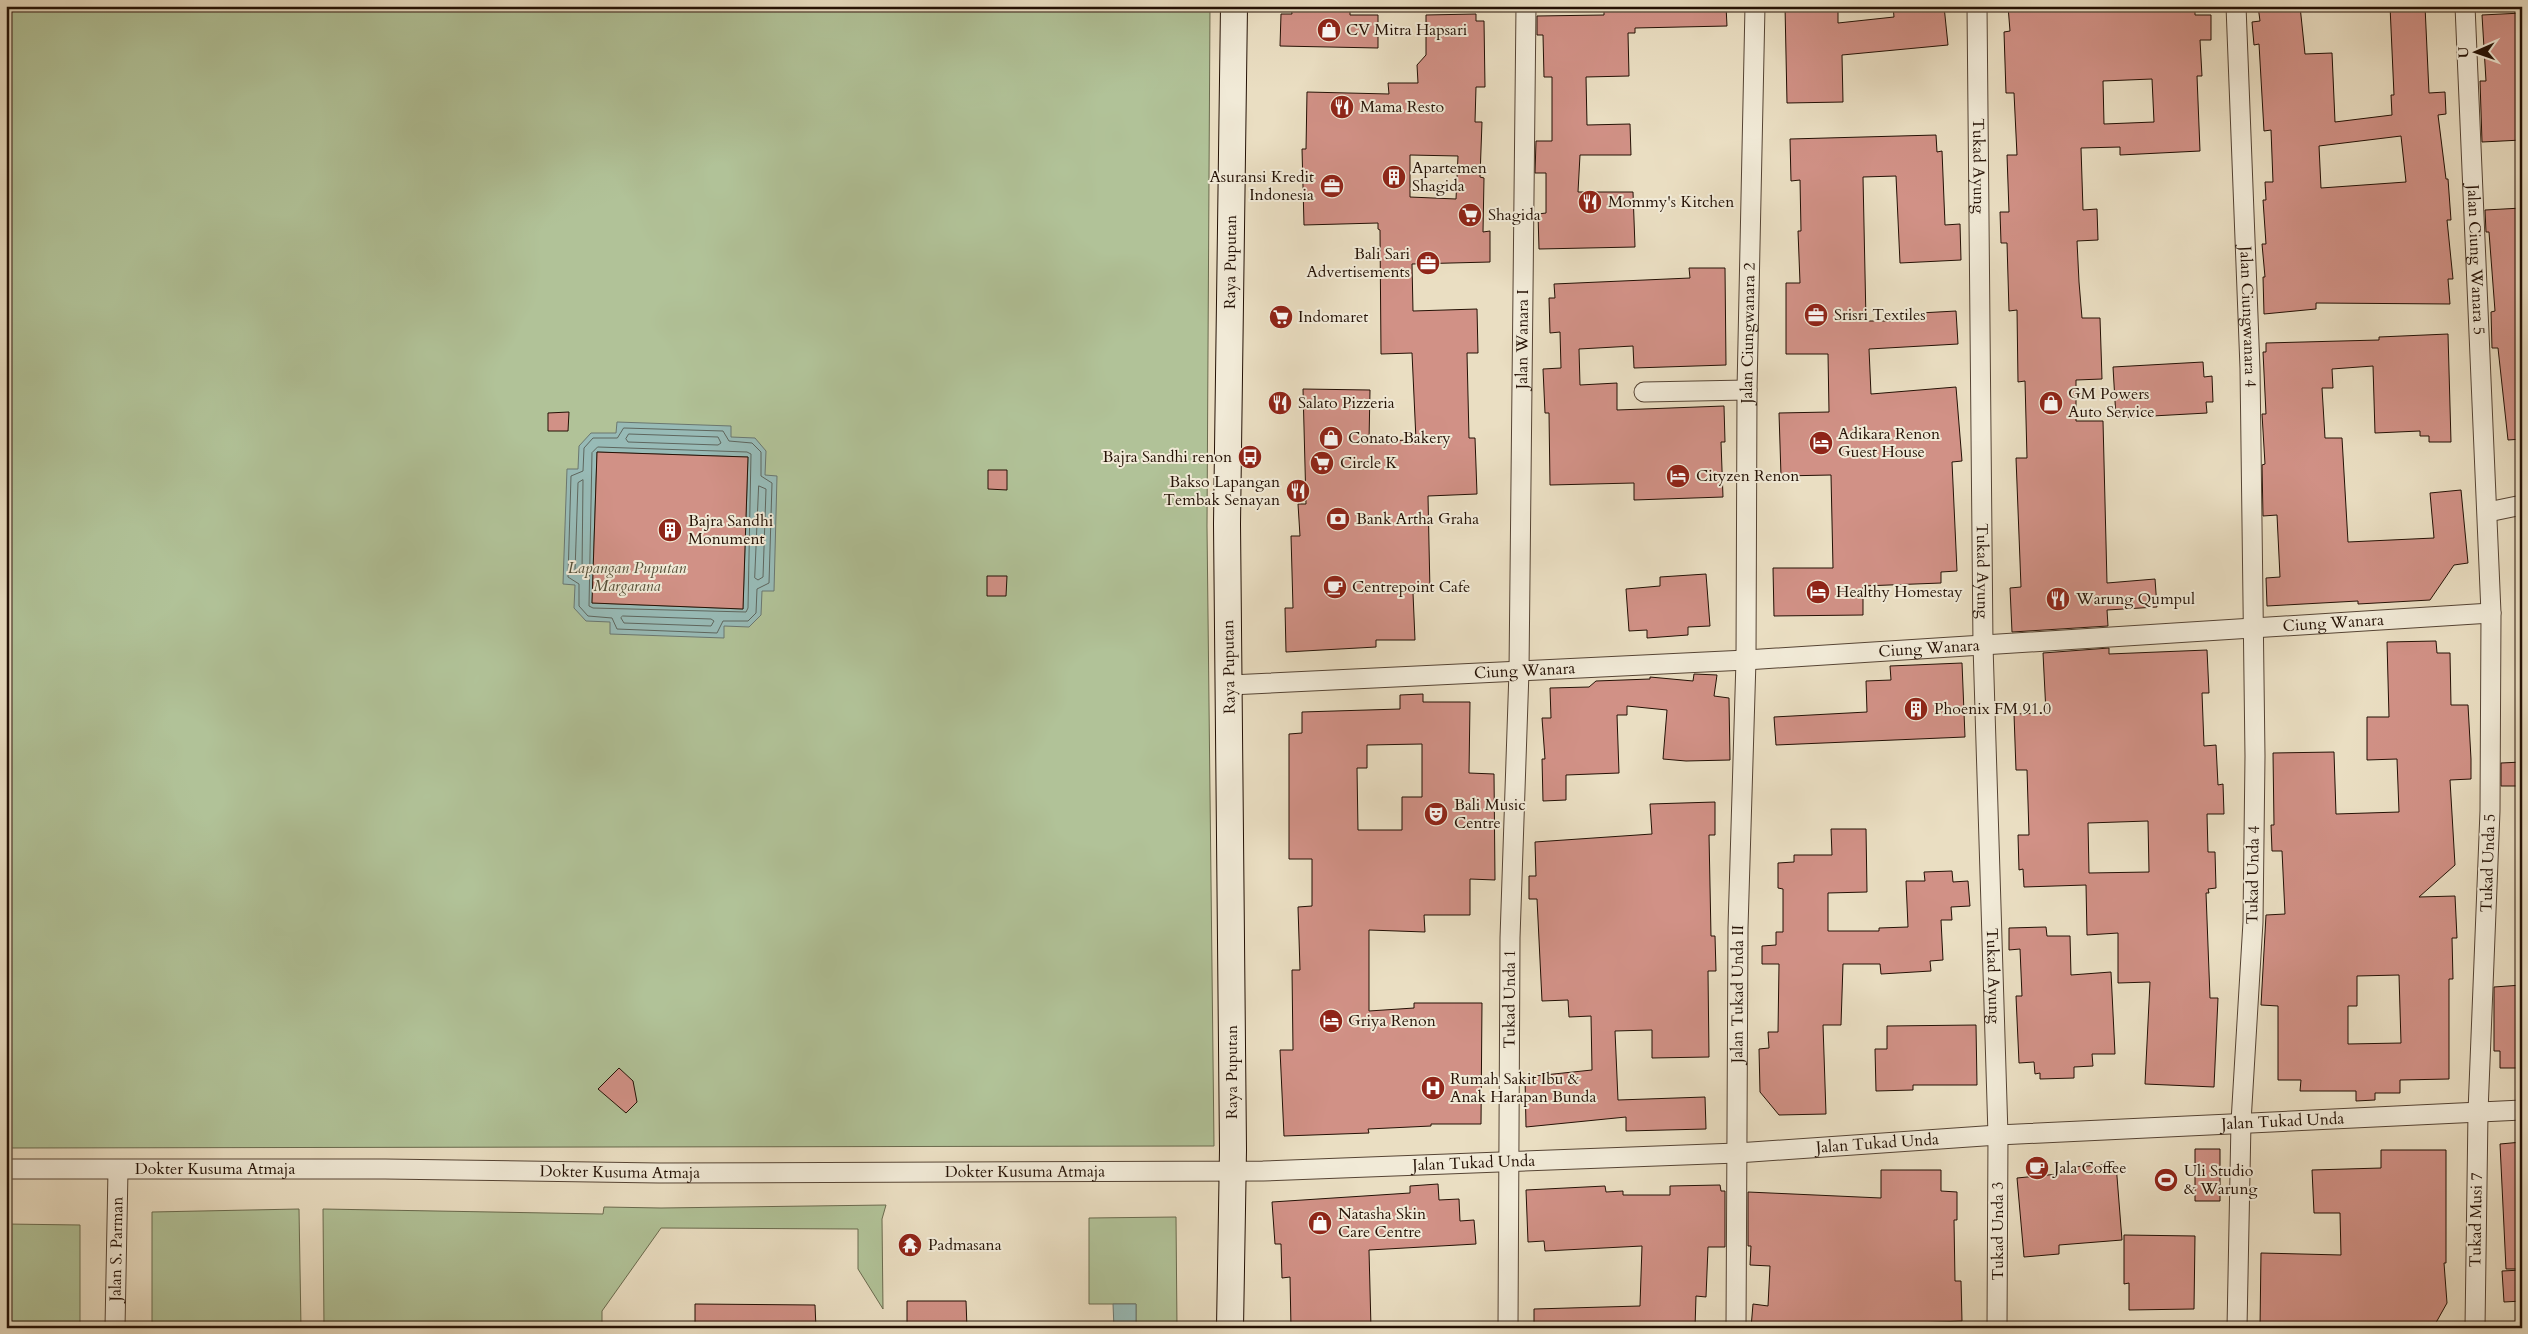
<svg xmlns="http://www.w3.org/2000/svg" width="2528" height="1334" font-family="Cardo,serif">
<rect width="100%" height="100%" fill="#eadec2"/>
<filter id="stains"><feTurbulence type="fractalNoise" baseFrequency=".004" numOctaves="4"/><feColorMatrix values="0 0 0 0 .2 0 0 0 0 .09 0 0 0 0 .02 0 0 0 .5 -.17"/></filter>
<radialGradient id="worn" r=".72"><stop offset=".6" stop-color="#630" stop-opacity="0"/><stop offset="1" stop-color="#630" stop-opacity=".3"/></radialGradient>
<path fill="#b1c298" stroke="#6a6a4e" d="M6 6H1210L1207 526 1214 1146 6 1148Z
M886 1205 882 1219 883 1309 858 1269V1229L661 1228 602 1311V1328H324L323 1209 603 1214 604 1207 661 1208Z
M299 1209 301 1328H152V1212Z
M1176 1217 1177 1328H1136V1304H1089V1218Z
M6 1224 80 1225V1328H6Z"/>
<path fill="#98bbb7" stroke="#6a7770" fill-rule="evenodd" d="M617 422 731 426V437L755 438 766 451 765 475 777 476 774 591H762L761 615 749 627 724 626V638L610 634V622L586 621 574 608 575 585 563 584 567 469H578L579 446 591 433H616ZM597 452 748 457 743 609 592 603Z
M1113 1304H1136V1328H1114Z"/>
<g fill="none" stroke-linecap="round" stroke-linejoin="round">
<path stroke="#5e665e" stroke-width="1" d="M624 428 723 431 729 441 752 443 761 452V476L772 483 769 583 757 589 756 613 748 621H723L717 633 617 629 612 618 588 616 579 606V584L568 577 571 476 583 471 584 448 593 438H617Z
M629 434 718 437 721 443 718 445 628 442 626 439Z
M598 447 747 452 751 454 748 608 746 612 593 608 589 606 592 453Z
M583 480 582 572 579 574 575 571 578 483Z
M759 486 766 489 763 577 758 580 755 578Z
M623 616 711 619 714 621 711 626 624 623 621 618Z"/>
</g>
<path fill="#d19186" stroke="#241105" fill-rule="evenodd" d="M1291 6H1350V15H1378V48L1280 46 1281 14H1292Z
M1604 6H1726L1727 26 1635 28V33H1628L1629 76 1586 77 1587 125 1630 124 1631 155H1580L1578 192H1633L1635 247 1539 249 1538 214 1546 213V173H1535L1536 141H1552V77H1544L1543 35H1537V16L1604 15Z
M1785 6H1827V10H1838V23L1894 17 1893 6H1944L1948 45 1842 55 1843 102 1787 103Z
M2008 6H2195V15H2211V40H2200L2202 76H2197L2200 151 2120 155V147L2081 148 2083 210 2097 209 2098 240 2077 241 2079 282 2082 318H2100L2102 379 2076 380V421H2103L2107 583 2155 579 2157 607 2107 610 2108 626 2012 632 2010 588 2021 587 2016 458H2027L2025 381 2018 382 2017 310 2009 311 2007 243H2001L2000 212H2009L2007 155H2017L2014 93H2006L2004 32 2010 31ZM2152 79 2154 122 2104 124 2103 81Z
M2258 6H2300L2305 54 2332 53 2335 122 2392 115 2391 95H2394L2390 6H2425L2429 93 2445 92 2446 114 2438 115 2446 179H2448L2451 220H2447L2453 279H2448L2450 304 2316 303V309L2264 314 2263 277H2265L2262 244H2266L2263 200H2266L2265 182H2273L2271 130 2264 131 2259 44 2254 45 2252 22 2260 21ZM2401 136 2406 182 2321 188 2319 146Z
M2522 13V140L2482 142 2480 81H2486L2482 15Z
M1476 14V21H1484L1485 87H1476L1475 122H1482L1480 177 1484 178 1483 232 1490 231V262L1412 264 1413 311 1477 309 1478 353H1467L1469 438H1475L1477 494 1428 496 1430 592 1413 593 1415 640H1376V647L1286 652 1285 608H1293L1291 536H1300L1298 504H1306L1303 389 1370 390 1369 441 1416 440 1412 353 1381 354 1380 230 1378 229V223L1304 225 1302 149H1306L1307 92 1389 94 1388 83H1418L1417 65 1426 55V15ZM1410 155 1458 156 1456 199 1410 197Z
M1936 135 1937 152 1942 151 1945 225 1960 224 1961 260 1900 263 1896 176 1863 177 1866 321H1902V314L1956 311 1958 344 1869 349 1871 394 1956 387 1962 461 1952 462 1957 571 1941 572V583L1863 586V615L1774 616 1773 568H1833L1831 475 1781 476 1779 413 1829 412 1828 354H1786V283H1800L1798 231H1801L1800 180 1791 181 1790 139Z
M2522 208V439L2508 440 2498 348H2492L2491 312 2495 311 2489 232H2486L2485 210Z
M1689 268H1725L1726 365 1634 368 1633 346 1579 349 1580 385 1617 383V410L1724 406 1725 442H1721L1723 497 1634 500V483L1550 485 1549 413H1545L1543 369 1561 368 1560 332 1550 333 1549 298H1555L1554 284 1690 278Z
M2448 334 2451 442H2429V436H2420V431L2375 433 2373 366 2332 369 2333 388H2322L2325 438H2342L2348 542 2434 538 2430 493 2461 490 2468 563 2454 565 2430 600 2358 604V601L2267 606 2266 578 2280 577 2277 515 2263 516 2262 465 2265 464 2262 414H2266L2263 352H2266V343L2379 340V337Z
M2203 362 2204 377 2212 376 2213 402H2206L2207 413 2116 418 2113 367Z
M569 412 568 431H548V413Z
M597 452 748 457 743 609 592 603Z
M988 470H1007V490L988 489Z
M1706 574 1710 626 1688 627V635L1647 638V630L1629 631 1626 589 1660 586V577Z
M987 576H1007L1006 596H987Z
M2436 641 2437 653H2450L2451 705H2468L2471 759V779L2450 780 2455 865 2419 897 2455 896 2457 938H2452L2453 979H2449V1079L2400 1080V1093H2375V1100L2356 1101V1091H2300L2301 1080H2278V1006L2261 1005 2266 915 2285 914 2282 851H2272L2271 825H2274L2273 753 2334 752 2336 814 2399 812 2397 759 2367 760V717H2389L2387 642ZM2399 975 2401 1043 2348 1044V1006H2357V976Z
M2109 648V654L2207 650 2209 693H2202L2204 746 2216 745 2218 785 2223 784 2224 814H2207L2208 852H2215L2216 888 2208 889 2209 893H2206L2210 998H2218L2214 1087 2145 1084 2150 982 2118 983V933L2087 935 2086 885 2024 887 2023 869 2019 870 2018 835H2029L2027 770H2016L2014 714 2046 713 2043 653ZM2148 821 2149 872 2089 873 2088 823Z
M1962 663 1965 737 1776 745 1774 717 1867 712 1866 681 1891 680 1890 666Z
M1694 674 1717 675 1714 696 1729 698 1730 760 1686 761 1663 759 1667 710 1627 706V715H1617L1619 773 1566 775V800L1543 801 1542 759H1545L1542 718H1551L1550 688 1589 687 1596 681 1650 679V677L1693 681Z
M1423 694V702H1470L1469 773 1494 774 1495 880 1470 879V915H1424L1425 932 1369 930V1011L1414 1008V1003H1482L1481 1124H1431V1126L1368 1129 1369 1133 1284 1136 1280 1050H1293L1292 970H1300L1298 907 1312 906V859H1289V734L1302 733V712L1400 709V695ZM1422 744V797H1402V830H1358L1357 768H1367V745Z
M2522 762V786H2501V763Z
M1715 802V835H1709L1711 936H1715L1716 971H1708L1709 1057 1652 1058V1030L1615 1031 1618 1100 1705 1097 1706 1129 1626 1131V1117L1526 1127 1525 1077 1592 1070 1591 1016 1569 1017 1568 1000 1542 1001 1537 899H1529V876H1536L1535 842 1652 834 1650 804Z
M1831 829H1866L1867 892 1828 893V931H1879V928L1908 927 1906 881H1925L1924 872 1952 871 1953 882 1968 881 1970 906 1951 907 1952 920H1941L1943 960 1930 961 1931 971 1881 974 1880 964H1843L1841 1025H1823L1826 1114 1779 1115 1760 1092 1759 1049 1769 1048 1768 1032H1778L1779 964H1762V946L1776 945V932H1783V889L1778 888V863L1794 862V855H1832Z
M2046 927 2047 936H2070L2071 975 2111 972 2115 1054H2092L2093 1066 2074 1067V1078L2040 1079V1073L2035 1074 2034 1062 2019 1063 2016 996H2022L2020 949 2009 950V928Z
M2522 985V1068H2500V1051H2494V987Z
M1976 1025 1977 1085H1913V1090L1876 1091 1875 1049H1887V1026Z
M619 1068 633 1081 637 1102 626 1113 598 1089Z
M2522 1142V1269H2506L2500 1144Z
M2195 1149H2220V1201H2195Z
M2381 1150H2446V1263H2444L2447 1303 2433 1328H2260L2261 1253 2341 1255 2340 1213H2314L2312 1170 2381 1168Z
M2116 1164 2122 1240 2059 1245V1254L2024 1257 2017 1178 2058 1174 2057 1168Z
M1881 1170H1941V1191L1957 1192V1220H1954L1955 1281H1961L1962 1321 1871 1325V1328H1751L1753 1304 1768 1306 1770 1266 1750 1265 1751 1246H1748V1192L1881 1198Z
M1438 1184 1439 1200 1459 1199 1460 1221 1474 1220 1476 1244 1369 1250 1371 1328H1291L1290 1277 1282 1278 1281 1244H1275L1272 1202 1410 1193V1186Z
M1720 1185 1721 1191H1725V1247H1708L1706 1297 1696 1296 1695 1328H1534V1309L1640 1306 1642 1246 1545 1251 1544 1241 1528 1242 1526 1190 1605 1186 1606 1192 1623 1191V1195H1670V1186Z
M2124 1235 2195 1236 2194 1309 2129 1310V1283L2124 1284Z
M2522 1270V1301L2504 1302 2502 1271Z
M907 1301H966L967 1328H907Z
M695 1304 815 1305 816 1328H695Z"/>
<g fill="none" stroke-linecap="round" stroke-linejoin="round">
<g stroke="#564434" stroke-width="21">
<g id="minor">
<path id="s1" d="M1977 6 1983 645 1998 1135 1997 1328"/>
<path id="s2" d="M2236 6 2250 368 2255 756 2253 922 2241 1122 2237 1328"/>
<path id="s3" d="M2465 6 2491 613 2490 811 2478 1112 2475 1328"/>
<path d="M1644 392 1747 390"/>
<path d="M2488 512 2522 505"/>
<path id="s4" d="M1230 685 1746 660 2491 613"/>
<path id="s5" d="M6 1169H385L659 1173 1263 1171 1737 1153 1998 1135 2522 1110"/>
<path id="s6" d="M115 1328 118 1170"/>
<path id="s7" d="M1508 1328 1510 938 1519 671 1526 6"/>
<path id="s8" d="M1736 1328 1738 928 1746 660 1747 390 1755 6"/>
</g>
</g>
<g stroke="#241105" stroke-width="28">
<g id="secondary">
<path id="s9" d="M1230 1328 1233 1150 1227 524 1234 6"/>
</g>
</g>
<use href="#minor" stroke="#f1ead7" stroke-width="19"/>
<use href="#secondary" stroke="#f1ead7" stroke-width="26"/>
</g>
<defs>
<g id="shop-disc" transform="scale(1.25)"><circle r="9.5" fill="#8f2418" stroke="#f1ead7"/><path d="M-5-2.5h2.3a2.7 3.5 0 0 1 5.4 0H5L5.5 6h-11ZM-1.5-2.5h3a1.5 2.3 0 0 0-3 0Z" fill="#fff"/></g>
<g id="restaurant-disc" transform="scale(1.25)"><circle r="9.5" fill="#8f2418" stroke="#f1ead7"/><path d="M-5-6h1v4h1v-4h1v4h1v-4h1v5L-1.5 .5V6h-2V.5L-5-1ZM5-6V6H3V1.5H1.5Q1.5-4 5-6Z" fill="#fff"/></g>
<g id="building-disc" transform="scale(1.25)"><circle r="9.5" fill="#8f2418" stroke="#f1ead7"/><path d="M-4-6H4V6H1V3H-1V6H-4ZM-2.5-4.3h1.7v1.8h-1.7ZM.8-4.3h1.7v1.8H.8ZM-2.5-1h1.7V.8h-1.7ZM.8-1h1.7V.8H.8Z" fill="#fff"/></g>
<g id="office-disc" transform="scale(1.25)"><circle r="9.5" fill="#8f2418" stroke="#f1ead7"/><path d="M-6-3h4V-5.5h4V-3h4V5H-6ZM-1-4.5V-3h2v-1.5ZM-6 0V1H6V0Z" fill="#fff"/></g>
<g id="supermarket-disc" transform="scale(1.25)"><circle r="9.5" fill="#8f2418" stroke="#f1ead7"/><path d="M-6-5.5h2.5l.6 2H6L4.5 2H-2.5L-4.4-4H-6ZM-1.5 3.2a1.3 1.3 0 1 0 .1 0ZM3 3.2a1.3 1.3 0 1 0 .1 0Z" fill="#fff"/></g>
<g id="hotel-disc" transform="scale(1.25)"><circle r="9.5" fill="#8f2418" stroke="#f1ead7"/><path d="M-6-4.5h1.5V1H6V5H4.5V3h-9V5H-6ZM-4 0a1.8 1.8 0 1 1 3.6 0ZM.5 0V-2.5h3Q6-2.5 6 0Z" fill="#fff"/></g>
<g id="bus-disc" transform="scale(1.25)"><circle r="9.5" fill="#8f2418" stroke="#f1ead7"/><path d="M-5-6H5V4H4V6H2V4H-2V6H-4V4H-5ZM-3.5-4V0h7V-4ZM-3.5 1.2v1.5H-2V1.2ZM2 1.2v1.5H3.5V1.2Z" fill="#fff"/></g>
<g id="bank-disc" transform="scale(1.25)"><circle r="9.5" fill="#8f2418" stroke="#f1ead7"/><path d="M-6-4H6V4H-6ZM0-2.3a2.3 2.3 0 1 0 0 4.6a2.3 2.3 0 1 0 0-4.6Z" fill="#fff"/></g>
<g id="cafe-disc" transform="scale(1.25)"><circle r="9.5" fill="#8f2418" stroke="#f1ead7"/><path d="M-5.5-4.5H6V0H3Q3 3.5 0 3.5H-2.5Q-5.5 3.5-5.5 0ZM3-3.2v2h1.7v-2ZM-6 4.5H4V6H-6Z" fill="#fff"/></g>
<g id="theatre-disc" transform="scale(1.25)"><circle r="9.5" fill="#8f2418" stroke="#f1ead7"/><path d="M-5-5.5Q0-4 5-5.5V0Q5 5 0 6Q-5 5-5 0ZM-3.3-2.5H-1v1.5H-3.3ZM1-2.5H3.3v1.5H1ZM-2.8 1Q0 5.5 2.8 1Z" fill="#fff"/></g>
<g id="hospital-disc" transform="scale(1.25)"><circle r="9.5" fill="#8f2418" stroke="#f1ead7"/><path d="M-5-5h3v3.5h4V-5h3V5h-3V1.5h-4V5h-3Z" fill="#fff"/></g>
<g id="stadium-disc" transform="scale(1.25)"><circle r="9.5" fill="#8f2418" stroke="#f1ead7"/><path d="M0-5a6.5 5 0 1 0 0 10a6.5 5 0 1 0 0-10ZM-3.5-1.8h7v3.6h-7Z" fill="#fff"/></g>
<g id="temple-disc" transform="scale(1.25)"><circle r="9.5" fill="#8f2418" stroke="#f1ead7"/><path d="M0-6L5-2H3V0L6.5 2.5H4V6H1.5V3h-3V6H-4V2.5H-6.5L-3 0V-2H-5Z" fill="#fff"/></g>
</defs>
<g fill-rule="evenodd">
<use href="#shop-disc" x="1329" y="30"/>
<use href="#restaurant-disc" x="1342" y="107"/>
<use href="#building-disc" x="1394" y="177"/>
<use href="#office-disc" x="1332" y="186"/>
<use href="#restaurant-disc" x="1590" y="202"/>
<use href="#supermarket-disc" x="1470" y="215"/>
<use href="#office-disc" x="1428" y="263"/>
<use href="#office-disc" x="1816" y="315"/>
<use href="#supermarket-disc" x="1281" y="317"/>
<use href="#restaurant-disc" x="1280" y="403"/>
<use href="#shop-disc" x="2051" y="403"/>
<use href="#shop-disc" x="1331" y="438"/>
<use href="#hotel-disc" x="1821" y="443"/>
<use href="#bus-disc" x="1250" y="457"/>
<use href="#supermarket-disc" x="1322" y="463"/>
<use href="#hotel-disc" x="1678" y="476"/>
<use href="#restaurant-disc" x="1298" y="491"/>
<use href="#bank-disc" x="1338" y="519"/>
<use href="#building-disc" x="670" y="530"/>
<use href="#cafe-disc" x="1335" y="587"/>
<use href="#hotel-disc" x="1818" y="592"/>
<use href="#restaurant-disc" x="2058" y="599"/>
<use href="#building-disc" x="1916" y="709"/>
<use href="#theatre-disc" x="1436" y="814"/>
<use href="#hotel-disc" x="1331" y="1021"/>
<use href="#hospital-disc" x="1433" y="1088"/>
<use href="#cafe-disc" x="2037" y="1168"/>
<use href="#stadium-disc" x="2166" y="1180"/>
<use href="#shop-disc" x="1320" y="1223"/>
<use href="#temple-disc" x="910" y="1245"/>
</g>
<g text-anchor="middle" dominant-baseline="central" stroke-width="4" stroke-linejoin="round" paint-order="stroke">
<g font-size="16" fill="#241105" stroke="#f1ead7" text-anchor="start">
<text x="1346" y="30">CV Mitra Hapsari</text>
<text x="1360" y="107">Mama Resto</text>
<text x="1412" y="168">Apartemen<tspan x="1412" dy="18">Shagida</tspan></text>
<text x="1314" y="177" text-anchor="end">Asuransi Kredit<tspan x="1314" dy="18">Indonesia</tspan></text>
<text x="1608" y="202">Mommy's Kitchen</text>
<text x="1488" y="215">Shagida</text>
<text x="1410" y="254" text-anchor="end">Bali Sari<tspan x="1410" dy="18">Advertisements</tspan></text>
<text x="1834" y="315">Srisri Textiles</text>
<text x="1298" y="317">Indomaret</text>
<text x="2068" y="394">GM Powers<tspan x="2068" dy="18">Auto Service</tspan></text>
<text x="1298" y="403">Salato Pizzeria</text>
<text x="1838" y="434">Adikara Renon<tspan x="1838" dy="18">Guest House</tspan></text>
<text x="1348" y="438">Conato Bakery</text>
<text x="1232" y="457" text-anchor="end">Bajra Sandhi renon</text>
<text x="1340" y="463">Circle K</text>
<text x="1696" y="476">Cityzen Renon</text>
<text x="1280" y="482" text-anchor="end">Bakso Lapangan<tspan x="1280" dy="18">Tembak Senayan</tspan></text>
<text x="1356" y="519">Bank Artha Graha</text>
<text x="688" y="521">Bajra Sandhi<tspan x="688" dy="18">Monument</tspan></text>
<text x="1352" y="587">Centrepoint Cafe</text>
<text x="1836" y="592">Healthy Homestay</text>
<text x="2076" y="599">Warung Qumpul</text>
<text x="1934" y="709">Phoenix FM 91.0</text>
<text x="1454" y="805">Bali Music<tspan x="1454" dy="18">Centre</tspan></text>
<text x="1348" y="1021">Griya Renon</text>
<text x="1450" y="1079">Rumah Sakit Ibu &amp;<tspan x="1450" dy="18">Anak Harapan Bunda</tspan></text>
<text x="2054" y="1168">Jala Coffee</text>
<text x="2184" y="1171">Uli Studio<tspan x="2184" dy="18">&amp; Warung</tspan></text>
<text x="1338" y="1214">Natasha Skin<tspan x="1338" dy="18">Care Centre</tspan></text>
<text x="928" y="1245">Padmasana</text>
</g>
<g font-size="16" fill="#241105" stroke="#f1ead7">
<text stroke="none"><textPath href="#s1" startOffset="160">Tukad Ayung</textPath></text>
<text stroke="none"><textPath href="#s3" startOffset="254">Jalan Ciung Wanara 5</textPath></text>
<text stroke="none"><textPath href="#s9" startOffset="1066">Raya Puputan</textPath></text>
<text stroke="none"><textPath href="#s2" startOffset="311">Jalan Ciungwanara 4</textPath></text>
<text stroke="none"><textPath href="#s8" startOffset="995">Jalan Ciungwanara 2</textPath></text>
<text stroke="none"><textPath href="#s7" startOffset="989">Jalan Wanara I</textPath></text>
<text stroke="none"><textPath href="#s1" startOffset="565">Tukad Ayung</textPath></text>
<text stroke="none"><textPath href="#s4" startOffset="1105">Ciung Wanara</textPath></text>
<text stroke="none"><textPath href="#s4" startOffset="700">Ciung Wanara</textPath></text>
<text transform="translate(1229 667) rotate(-91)">Raya Puputan</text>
<text stroke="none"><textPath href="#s4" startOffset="295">Ciung Wanara</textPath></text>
<text transform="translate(2488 863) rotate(-88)">Tukad Unda 5</text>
<text transform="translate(2253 875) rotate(-89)">Tukad Unda 4</text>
<text stroke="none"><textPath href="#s1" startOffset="970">Tukad Ayung</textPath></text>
<text stroke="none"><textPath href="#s8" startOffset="334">Jalan Tukad Unda II</textPath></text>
<text stroke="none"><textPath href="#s7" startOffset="329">Tukad Unda 1</textPath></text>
<text transform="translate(1232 1072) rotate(-90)">Raya Puputan</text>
<text stroke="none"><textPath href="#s5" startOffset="2278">Jalan Tukad Unda</textPath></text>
<text stroke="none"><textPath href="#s5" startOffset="1872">Jalan Tukad Unda</textPath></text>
<text stroke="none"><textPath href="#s5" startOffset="1468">Jalan Tukad Unda</textPath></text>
<text stroke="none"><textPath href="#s5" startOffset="209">Dokter Kusuma Atmaja</textPath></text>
<text stroke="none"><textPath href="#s5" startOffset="614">Dokter Kusuma Atmaja</textPath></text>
<text stroke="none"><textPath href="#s5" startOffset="1019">Dokter Kusuma Atmaja</textPath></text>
<text transform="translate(2476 1220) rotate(-89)">Tukad Musi 7</text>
<text transform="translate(1998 1231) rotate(-90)">Tukad Unda 3</text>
<text stroke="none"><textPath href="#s6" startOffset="79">Jalan S. Parman</textPath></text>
</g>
<g font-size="16" font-style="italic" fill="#554f38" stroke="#f1ead7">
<text x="627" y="568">Lapangan Puputan<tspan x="627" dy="18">Margarana</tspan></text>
</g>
</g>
<rect width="2528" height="1334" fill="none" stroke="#eadec2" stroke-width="25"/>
<rect x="8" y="8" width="2513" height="1319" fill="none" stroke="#241105" stroke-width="2.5"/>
<rect x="12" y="12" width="2503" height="1309" fill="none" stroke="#241105"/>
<g transform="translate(2476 52) rotate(268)" stroke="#f1ead7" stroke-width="4" paint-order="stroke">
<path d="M0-4L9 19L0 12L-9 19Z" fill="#241105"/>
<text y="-8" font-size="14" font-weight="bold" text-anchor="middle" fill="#241105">U</text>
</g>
<rect width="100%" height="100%" filter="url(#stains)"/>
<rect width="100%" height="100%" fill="url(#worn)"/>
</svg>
